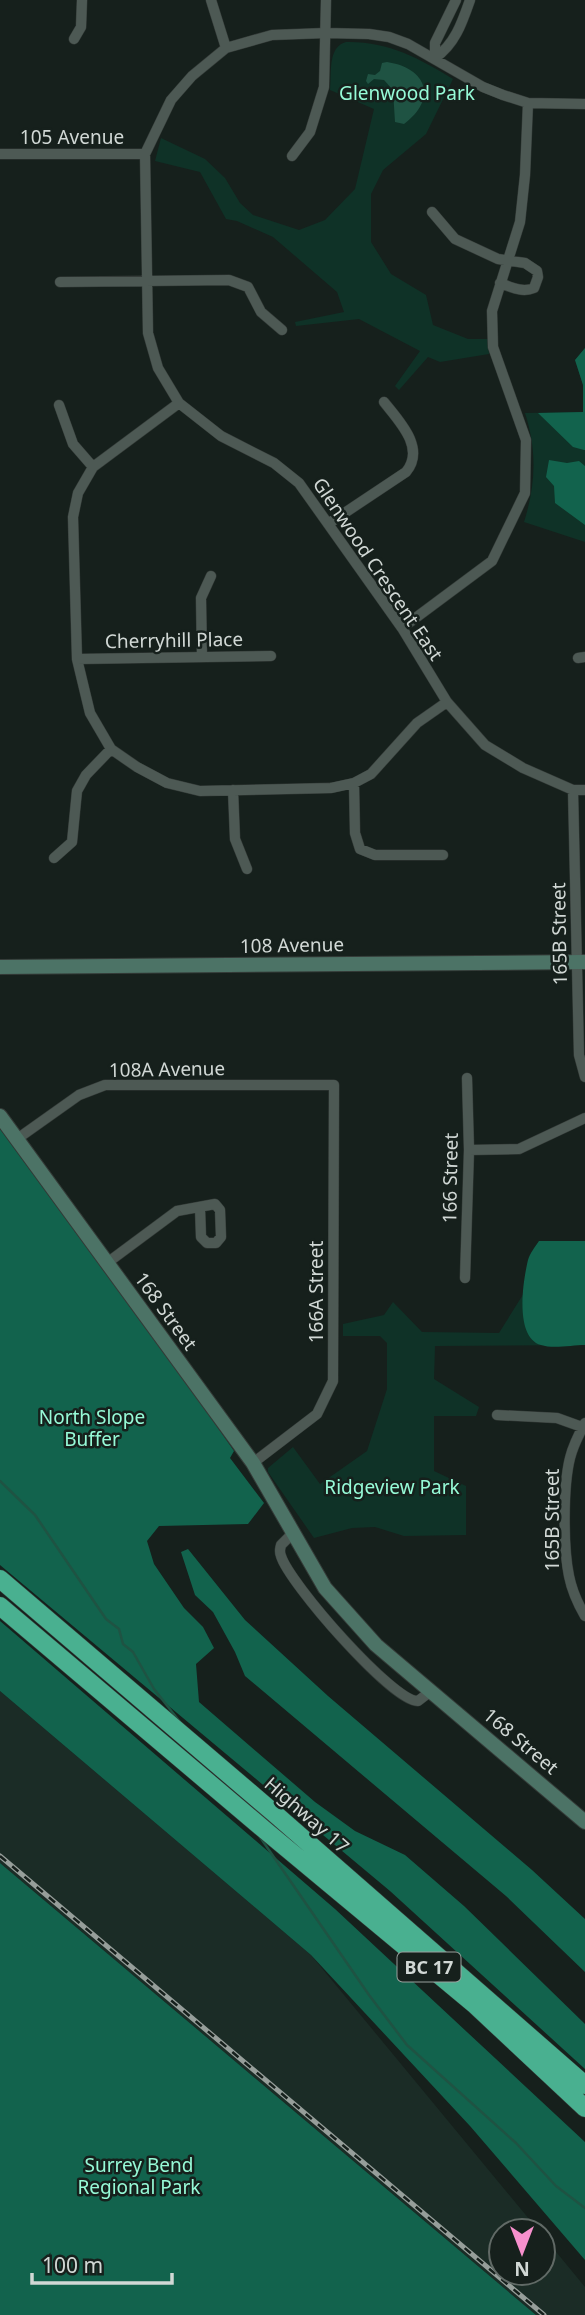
<svg xmlns="http://www.w3.org/2000/svg" width="585" height="2315" font-family="'Noto Sans',sans-serif">
<rect width="100%" height="100%" fill="#16201c"/>
<path fill="#1b2c26" d="M0 1691 311 1955 539 2231H501V2273H543V2236L585 2287V2315H536L0 1863Z"/>
<path fill="#0f3227" d="M346 42C387 41 419 58 453 79L426 134 383 170 371 194V242L391 274 426 295 433 325 468 339H488L489 354 440 362 428 357 399 390 395 386 420 351 359 319 296 326 295 322 344 312 337 292 273 237 237 221 226 219 200 172 155 161 161 138 205 159 225 178 240 203 253 215 299 230 325 220 355 189 374 109 330 90C332 74 327 47 346 42Z
M585 348V542L524 522C536 484 537 450 525 413L583 412V385L575 360Z
M539 1241H585V1345L435 1346 434 1379 479 1407 476 1416H434V1471L466 1486V1535L404 1536 375 1527 352 1528 314 1538 268 1472V1468L293 1447 320 1484 367 1451 387 1389V1343L380 1336H343V1324L384 1315 393 1302 422 1332 499 1333 524 1293 529 1258Z"/>
<path fill="#12634d" d="M585 348V450H584L573 447 538 413 583 412V385L575 360Z
M549 460 567 463 579 461 585 466V525L555 503 554 486 546 477Z
M0 1129 207 1412 234 1451 230 1458 264 1503 248 1524 159 1526 147 1541 154 1564 184 1608 203 1627 214 1648 196 1664 199 1702 315 1802 355 1831 405 1855 464 1906 585 2024V2069L390 1891 0 1565Z
M539 1241H585V1345C572 1345 553 1349 541 1345 514 1337 523 1281 528 1260 530 1253 535 1247 539 1241Z
M188 1549 245 1620 328 1696 532 1870 585 1919V1972L506 1896 245 1676 235 1652 213 1612 195 1595 181 1552Z
M0 1621 335 1909 585 2142V2260L470 2126 311 1955 0 1691Z
M0 1863 536 2315H0Z"/>
<path fill="#1f5343" d="M387 62C427 68 438 99 404 124L395 122 393 90 384 80 374 79 368 84 366 81 368 74 375 75 380 71 382 63Z"/>
<g fill="none" stroke-linecap="round" stroke-linejoin="round">
<path stroke="#1f5343" stroke-width="2.5" d="M0 1481 35 1515 93 1600 106 1619 119 1629 123 1644 133 1652 154 1689 180 1722
M260 1837 369 1995 407 2045 516 2143 556 2186 585 2208"/>
<g stroke="#343b38" stroke-width="11">
<path id="street" d="M211 0 226 48
M74 39 81 27 82 0
M435 58C455 44 462 23 470 0
M435 58V43L456 0
M585 104 528 103 503 95 483 87 408 44 389 37 369 34 326 33 272 35 226 48 192 76 171 100 145 154 148 333 158 368 179 403 221 436 274 463 299 483 402 628 447 702 485 745 523 768 573 790H585
M0 154H145
M292 156 310 132 324 87 326 0
M432 212 455 239 498 259 525 263 537 271 538 277 534 288C522 293 511 287 500 283
M60 282 229 280 248 287 261 312 282 330
M179 403 93 467 78 493 73 517 77 659 90 713 111 749 137 767 167 783 200 791 331 788 354 783 371 774 417 723 447 702
M59 405 73 444 93 467
M328 524 406 472C426 448 399 421 384 402
M402 628 492 561 525 493 526 440 493 347 492 311 520 222 525 175 528 103
M202 657 201 598 211 576
M578 658 585 657
M77 659 271 656
M354 783 355 833 360 849 375 855H443
M233 790 235 839 247 869
M573 790 579 1055 585 1077
M54 858 72 842 77 791 86 775 111 749
M17 1139 79 1095 105 1085H334L333 1381 317 1414 253 1463
M469 1150 519 1149 585 1118
M107 1263 177 1211 215 1204 220 1210 221 1237 216 1243H207L201 1237 200 1208
M465 1278 469 1150 467 1078
M497 1415 557 1418 585 1428
M585 1423C579 1434 573 1446 570 1458 563 1486 563 1547 569 1576 572 1591 578 1604 585 1616
M292 1534 281 1545C280 1550 279 1551 281 1556 289 1583 393 1702 418 1701L431 1691"/>
</g>
<g stroke="#343b38" stroke-width="16">
<path id="secondary" d="M0 967 585 962
M0 1116 253 1463 325 1588 376 1645 585 1822"/>
</g>
<g stroke="#343b38" stroke-width="19">
<path id="highway" d="M0 1579 274 1813 585 2085
M0 1606 267 1832 474 2004 585 2108"/>
</g>
<use href="#street" stroke="#4d5954" stroke-width="10"/>
<use href="#secondary" stroke="#4c7366" stroke-width="14"/>
<use href="#highway" stroke="#49b090" stroke-width="18"/>
<g stroke="#969e9a" stroke-width="5">
<path id="rail" d="M0 1856 544 2315"/>
</g>
<use href="#rail" stroke="#16201c" stroke-width="2.5" stroke-dasharray="8" stroke-linecap="butt"/>
</g>
<g text-anchor="middle" dominant-baseline="central" stroke-width="5" stroke-linejoin="round" paint-order="stroke">
<rect fill="#16201c" stroke="#99a19e" stroke-width="2" x="397.5" y="1952.5" width="63" height="29" rx="5"/>
<g font-size="18" font-weight="bold" fill="#d1d8d5">
<text x="429" y="1967">BC 17</text>
</g>
<g font-size="19" fill="#96fad7" stroke="#16201c">
<text x="407" y="93">Glenwood Park</text>
<text x="92" y="1417">North Slope<tspan x="92" dy="22">Buffer</tspan></text>
<text x="392" y="1487">Ridgeview Park</text>
<text x="139" y="2165">Surrey Bend<tspan x="139" dy="22">Regional Park</tspan></text>
</g>
<g font-size="19" fill="#d1d8d5" stroke="#16201c">
<text x="72" y="137">105 Avenue</text>
<text transform="translate(378 569) rotate(56)">Glenwood Crescent East</text>
<text transform="translate(174 640) rotate(-1)">Cherryhill Place</text>
<text transform="translate(559 934) rotate(-91)">165B Street</text>
<text transform="translate(292 945) rotate(-1)">108 Avenue</text>
<text transform="translate(167 1069) rotate(-1)">108A Avenue</text>
<text transform="translate(450 1178) rotate(-89)">166 Street</text>
<text transform="translate(316 1292) rotate(-90)">166A Street</text>
<text transform="translate(166 1311) rotate(54)">168 Street</text>
<text transform="translate(552 1520) rotate(-90)">165B Street</text>
<text transform="translate(521 1741) rotate(40)">168 Street</text>
<text transform="translate(307 1815) rotate(41)">Highway 17</text>
</g>
</g>
<g transform="translate(522 2252) rotate(180)"><circle r="33" fill="#16201c" stroke="#616a66" stroke-width="2"/>
<path d="M0-5L12 26L0 18L-12 26Z" fill="#f790cd"/>
<text y="-10" font-size="19" font-weight="bold" text-anchor="middle" fill="#d1d8d5">N</text>
</g>
<path d="M32 2273v10h140v-10" fill="none" stroke="#d1d8d5" stroke-width="3.5"/>
<text x="42" y="2273" font-size="21" fill="#d1d8d5" stroke="#16201c" stroke-width="5" paint-order="stroke">100 m</text>
</svg>
